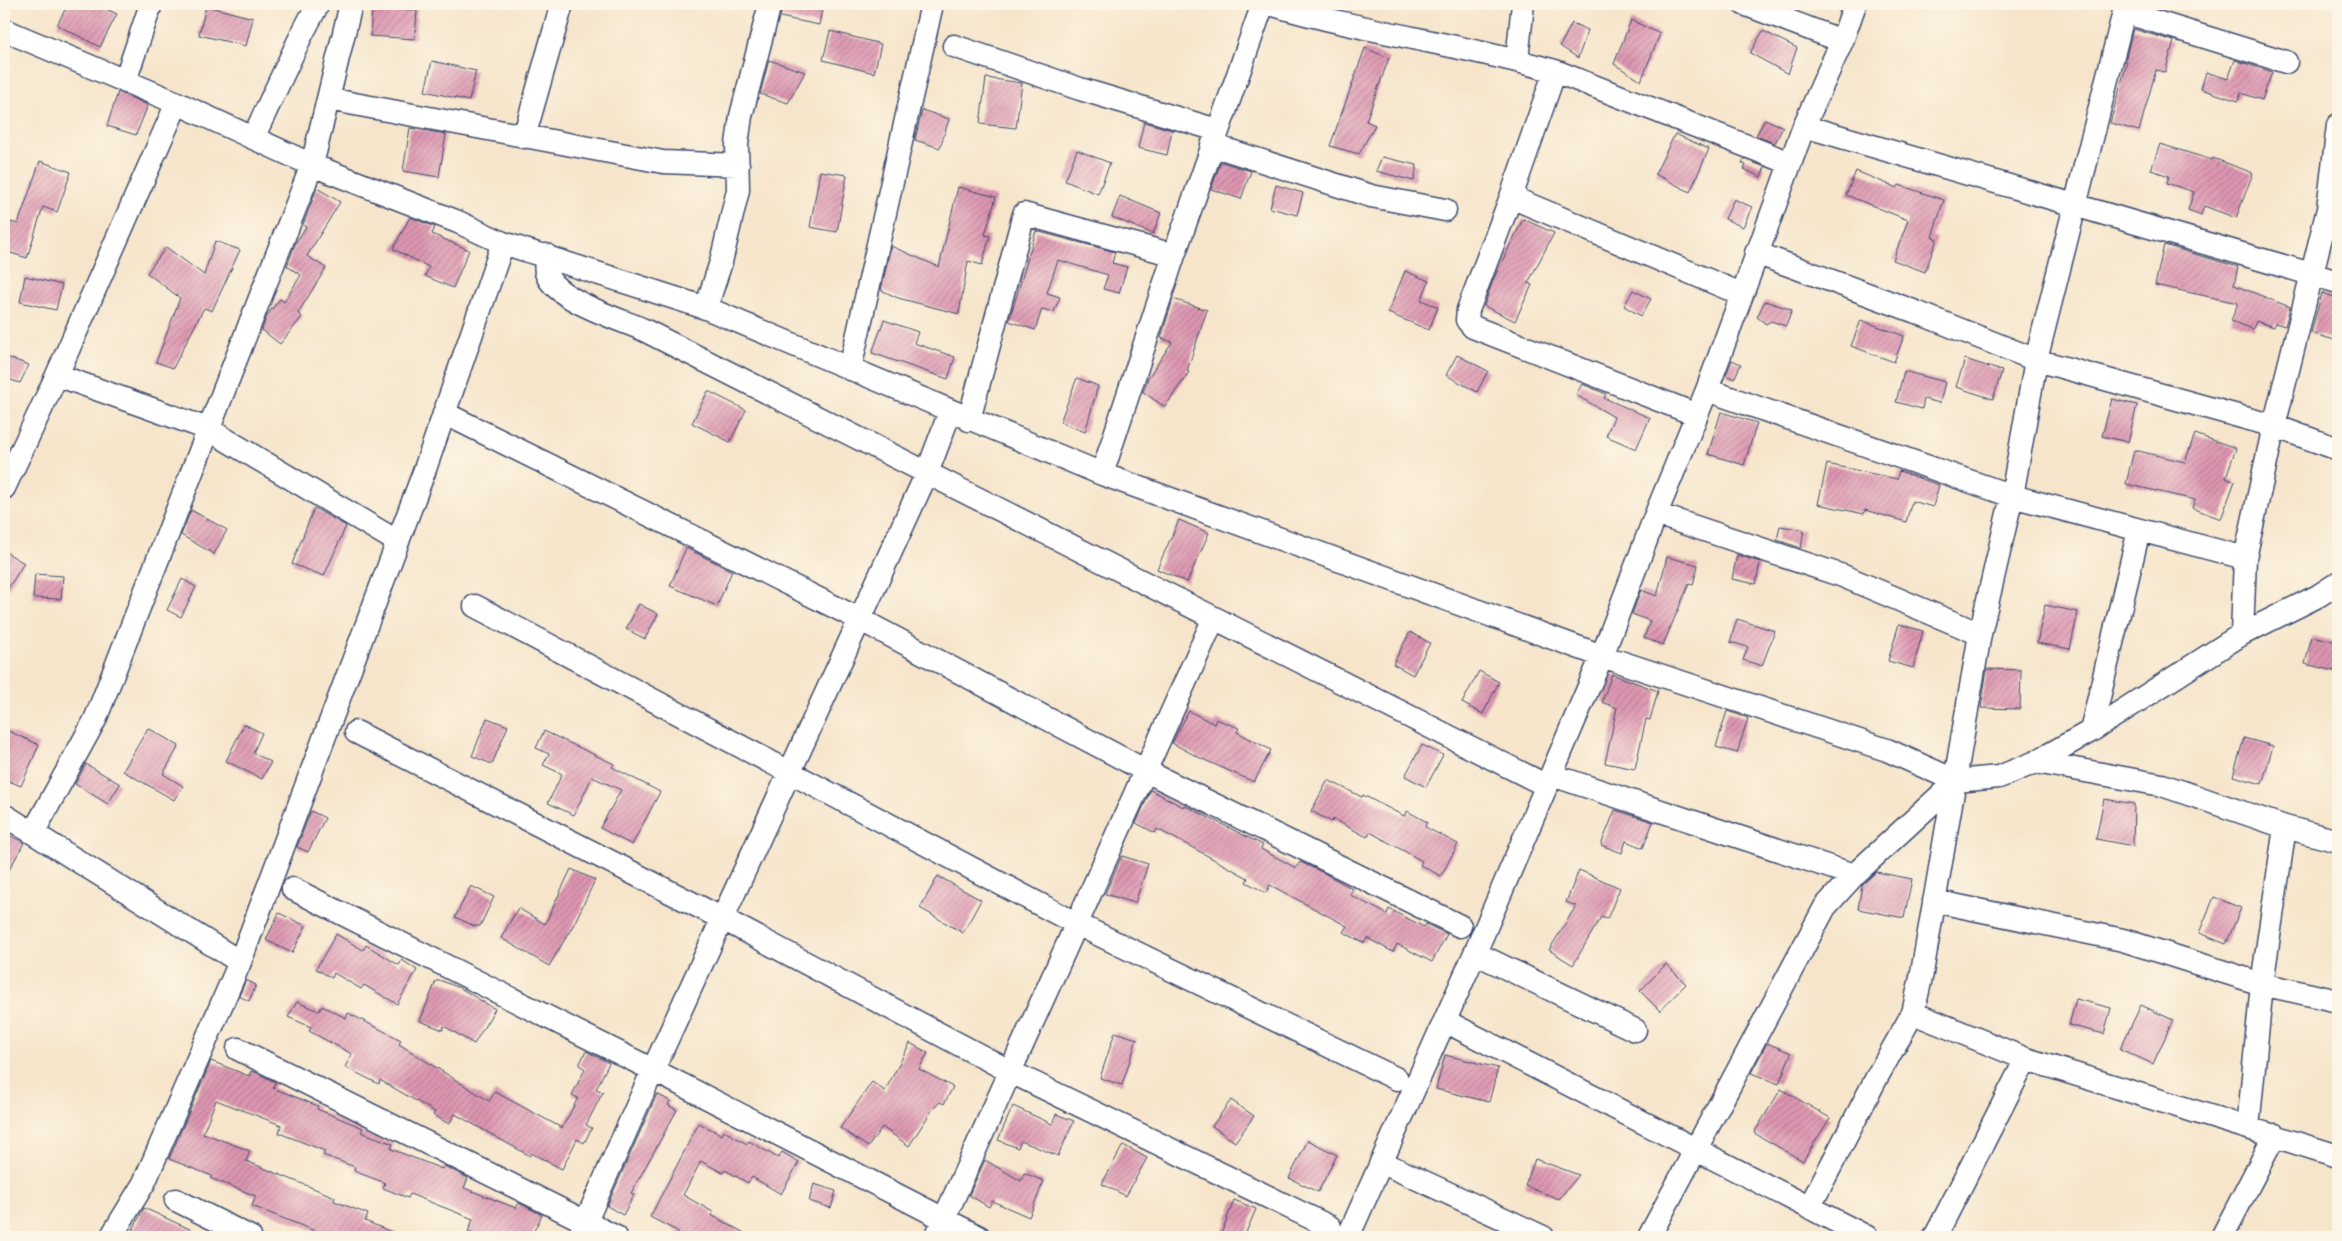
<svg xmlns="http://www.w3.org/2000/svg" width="2342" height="1241" font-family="'Gentium Book Plus',serif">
<defs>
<pattern id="building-hatch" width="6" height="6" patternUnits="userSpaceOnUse" patternTransform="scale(1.25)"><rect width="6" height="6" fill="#de96b1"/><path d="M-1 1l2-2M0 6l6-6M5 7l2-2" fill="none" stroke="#b37b93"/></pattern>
</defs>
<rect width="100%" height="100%" fill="#fcf5e5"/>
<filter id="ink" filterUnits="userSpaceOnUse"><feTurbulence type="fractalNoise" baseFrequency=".02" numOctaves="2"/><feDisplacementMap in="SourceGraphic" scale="10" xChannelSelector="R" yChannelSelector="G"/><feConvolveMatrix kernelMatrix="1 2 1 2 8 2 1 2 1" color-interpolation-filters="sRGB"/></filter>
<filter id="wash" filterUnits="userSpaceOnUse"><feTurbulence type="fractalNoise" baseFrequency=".0096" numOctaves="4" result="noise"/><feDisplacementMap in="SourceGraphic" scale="20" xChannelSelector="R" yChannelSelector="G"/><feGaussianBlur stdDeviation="1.12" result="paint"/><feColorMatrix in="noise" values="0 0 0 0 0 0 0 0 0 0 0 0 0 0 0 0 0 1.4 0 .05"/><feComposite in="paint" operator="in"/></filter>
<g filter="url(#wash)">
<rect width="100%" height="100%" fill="#f6e5cb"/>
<g id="blocks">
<path fill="url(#building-hatch)" d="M68 4H96L117 14 100 47 57 25Z
M783 4H796L822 9 819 25 780 17Z
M206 6 253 18 246 46 199 35Z
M372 7 417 10 415 39 370 36Z
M1631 20 1660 34 1641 81 1614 64Z
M1572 23 1588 30 1578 58 1560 46Z
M2133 29 2174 41 2165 72 2156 70 2139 131 2110 123 2127 62 2125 61Z
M830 31 881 44 874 73 823 60Z
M1763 31 1797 48 1788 74 1750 53Z
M1365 48 1389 58 1366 121 1375 125 1359 154 1330 146Z
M769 60 805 72 788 103 760 94Z
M2235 60 2272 72 2262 100 2241 93 2238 101 2201 89 2206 72 2228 79Z
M432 61 476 71 469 101 425 91Z
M986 78 1022 83 1016 128 980 124Z
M118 92 148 105 136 135 107 126Z
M922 110 949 119 940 148 915 140Z
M1765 119 1783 127 1775 143 1756 136Z
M1144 122 1172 130 1167 155 1138 148Z
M410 128 446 134 439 177 403 171Z
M1675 134 1709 149 1690 192 1655 174Z
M2160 144 2212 160 2213 158 2253 173 2236 218 2204 206 2201 215 2188 210 2194 192 2167 183 2169 176 2151 170Z
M1077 150 1110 163 1098 194 1065 181Z
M1382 157 1417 165 1414 181 1376 171Z
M1744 159 1765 167 1761 177 1744 169 1746 165 1742 163Z
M40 161 71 172 57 212 43 207 27 258 4 251V246L11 222 18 224Z
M1221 162 1251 171 1241 199 1211 189Z
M820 171 847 175 837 232 810 227Z
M1856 171 1897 188 1899 185 1944 200 1932 237 1937 239 1925 272 1893 260 1908 220 1846 195Z
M1276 185 1303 193 1297 215 1270 208Z
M958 187 996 197 985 235 990 236 982 265 968 261 959 314 898 298 881 290 891 246 939 267Z
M317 188 340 202 307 256 326 268 298 313 302 317 280 344 262 330 267 315 280 299 284 302 301 275 287 266 296 242 306 227 303 225Z
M1120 196 1161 213 1153 234 1112 217Z
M1734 199 1752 207 1743 227 1725 219Z
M410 217 435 227 432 234 469 250 453 288 425 276 429 267 393 249Z
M1523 219 1554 233 1528 283 1532 285 1515 321 1484 306 1493 280Z
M1036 231 1115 252 1112 263 1127 267 1119 293 1103 289 1108 275 1058 260 1047 293 1060 297 1054 312 1042 309 1035 330 1009 321Z
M215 241 240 250 212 311 204 308 173 368 156 362 180 298 147 273 166 247 204 275Z
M2164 245 2238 267 2234 285 2290 307 2285 326 2275 323 2274 327 2256 321 2253 329 2231 321 2238 303 2155 285Z
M1405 271 1429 281 1421 300 1438 307 1429 330 1388 313Z
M25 276 62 285 56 310 20 302Z
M1633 290 1651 299 1641 316 1624 306Z
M2322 293 2338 298V341L2311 333Z
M1173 299 1207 310 1187 371 1189 372 1165 407 1143 392 1148 378 1172 342 1161 338Z
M1765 301 1792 310 1786 326 1771 321 1766 324 1757 317Z
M884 320 918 332 914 343 955 357 948 379 872 353Z
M1861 320 1904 336 1894 362 1851 346Z
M1457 355 1488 371 1477 392 1446 375Z
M4 356 29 365 20 383 4 378Z
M1965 359 2002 371 1993 399 1956 387Z
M1732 360 1741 364 1734 379 1726 375Z
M1904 371 1945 382 1940 403 1924 399 1922 409 1896 402Z
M1077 378 1098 386 1085 432 1060 422Z
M1582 384 1606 394 1604 398 1650 418 1636 449 1606 436 1614 417 1576 395Z
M708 391 746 410 730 442 692 423Z
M2112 399 2137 405 2128 442 2102 436Z
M1721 412 1757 423 1744 465 1708 454Z
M2195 434 2236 448 2226 477 2235 481 2221 519 2192 508 2195 500 2126 484 2134 450 2185 462Z
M1827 464 1897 479 1899 471 1939 485 1933 507 1912 501 1906 522 1865 510 1864 514 1818 504Z
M314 508 346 526 324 576 292 564Z
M191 510 227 530 214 554 181 535Z
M1179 520 1209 533 1187 582 1157 569Z
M1780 526 1804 530 1801 548 1777 540Z
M686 548 732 571 717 606 670 586Z
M4 551 24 563 4 595Z
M1737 555 1760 562 1756 584 1732 579Z
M1667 557 1698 565 1693 585 1689 584 1663 645 1644 638 1650 621 1632 614 1641 590 1657 596Z
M35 574 63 576 61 599 33 598Z
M182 579 196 587 181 617 167 610Z
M639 604 658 614 645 639 626 629Z
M2045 605 2078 612 2070 649 2037 643Z
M1737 619 1775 631 1762 666 1743 660 1748 647 1730 642Z
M1899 624 1923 631 1913 668 1888 661Z
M1410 632 1430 643 1413 675 1393 664Z
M2312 636 2338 642V672L2305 664Z
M1987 669 2021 670 2020 709 1981 708Z
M1479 671 1499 682 1483 714 1462 703Z
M1612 674 1658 691 1650 720 1646 719 1635 769 1605 763 1617 708 1602 702Z
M1189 711 1214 724 1216 719 1239 728 1237 732 1271 750 1254 782 1198 757 1172 743Z
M1727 711 1748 718 1737 753 1716 747Z
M487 718 508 726 492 764 472 756Z
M244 724 262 733 253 753 271 762 262 779 226 761Z
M148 728 179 746 163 774 183 786 174 800 123 771Z
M4 729 39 745 21 786 4 779Z
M544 731 614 764 612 767 660 792 632 845 600 828 621 790 592 777 574 815 548 803 562 774 543 765 549 754 536 748Z
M2244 738 2273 746 2262 784 2233 776Z
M1422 745 1443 755 1426 787 1405 776Z
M86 764 120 784 108 804 75 784Z
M1328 780 1362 797 1363 795 1404 816 1407 811 1427 822 1425 827 1458 844 1441 876 1420 865 1422 861 1370 832 1367 837 1333 819 1332 822 1311 811Z
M1151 790 1183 807 1184 805 1263 845 1261 849 1296 868 1300 862 1322 872 1353 889 1350 895 1387 914 1389 909 1424 927 1426 924 1447 934 1432 962 1397 944 1393 952 1367 938 1364 943 1343 932 1347 926 1270 885 1266 893 1246 882 1248 878 1195 849 1157 829 1155 833 1136 823Z
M2104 799 2134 804 2133 846 2096 839Z
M1615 810 1653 822 1643 848 1626 841 1622 853 1601 845Z
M311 811 325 818 308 852 297 847Z
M4 832 24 843 4 879Z
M1122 856 1148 864 1135 903 1105 894Z
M571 869 595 880 574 924 549 966 501 938 518 908 545 924Z
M1579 870 1620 888 1607 919 1601 917 1573 965 1549 950 1576 906 1566 902Z
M1876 872 1912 879 1904 918 1858 909 1862 885Z
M938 876 981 900 963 933 920 908Z
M471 886 494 897 480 926H474L455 917Z
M2214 897 2241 908 2226 944 2199 933Z
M279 913 306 926 292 953 266 940Z
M336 934 363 950 366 945 399 965 402 960 417 970 397 1004 364 985 361 989 334 973 332 978 316 969Z
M1666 964 1686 984 1660 1011 1640 991Z
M246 980 256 985 249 1001 239 996Z
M436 981H442L460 988 495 1009 474 1044 444 1026 443 1030 420 1021Z
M2076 999 2111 1008 2104 1034 2069 1025Z
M297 1002 319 1011 322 1006 346 1018 348 1013 401 1040 399 1044 489 1101 495 1092 562 1128 578 1098 572 1095 585 1069 579 1065 586 1051 609 1063 596 1089 603 1092 586 1125 592 1128 584 1143 577 1139 562 1169 531 1153 530 1156 455 1114 449 1124 433 1115 435 1112 380 1080 379 1084 345 1067 352 1054 309 1031 311 1027 288 1017Z
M2141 1005 2173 1020 2153 1064 2120 1049Z
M1115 1032 1137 1039 1122 1085 1100 1078Z
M910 1043 928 1053 919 1069 953 1087 944 1104 940 1102 932 1110 909 1146 882 1127 868 1147 840 1128 872 1082 885 1091Z
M1767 1043 1791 1053 1779 1084 1751 1073Z
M1445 1055 1498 1068 1489 1102 1436 1089Z
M211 1061 249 1076 251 1071 257 1073 275 1082 273 1088 318 1106 317 1109 363 1128 361 1132 393 1144 391 1149 442 1169 444 1166 468 1178 464 1188 516 1208 519 1203 542 1215 531 1237H482L468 1232 473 1219 410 1194 408 1198 383 1188 385 1183 354 1171 355 1167 323 1155 325 1151 279 1133 281 1125 216 1100 203 1133 250 1151 246 1161 335 1197 334 1201 368 1214 365 1221 404 1237H330L252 1206 256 1196 210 1178 212 1176 169 1159Z
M1781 1089 1830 1118 1803 1161 1754 1133Z
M657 1094 670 1101 668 1105 677 1110 631 1193 634 1195 623 1215 607 1206Z
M1231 1100 1254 1116 1235 1142 1212 1126Z
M1013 1106 1052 1124 1056 1114 1074 1121 1058 1156 1021 1141 1018 1148 998 1140Z
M699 1123 722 1135 724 1131 747 1144 749 1141 778 1158 782 1152 799 1162 781 1194 752 1177 748 1183 725 1170 723 1173 701 1161 683 1195 713 1212 711 1215 752 1237H675L679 1232 650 1217Z
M1308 1140 1337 1155 1318 1192 1289 1178Z
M1123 1145 1147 1158 1126 1196 1102 1184Z
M1535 1159 1579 1175 1559 1199 1525 1186Z
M985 1160 1021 1181 1024 1173 1044 1181 1029 1217 992 1201 989 1207 969 1195Z
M814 1184 836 1191 831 1208 809 1201Z
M1234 1200 1256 1209 1244 1237H1220Z
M144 1208 207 1237H129Z"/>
</g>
</g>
<g filter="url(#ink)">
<use href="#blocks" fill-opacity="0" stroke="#3c4a6e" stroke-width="1"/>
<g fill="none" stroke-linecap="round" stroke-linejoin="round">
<g stroke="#3c4a6e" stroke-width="25">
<path id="minor" d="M1270 4C1363 32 1461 44 1555 71L1511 197 1468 310 1467 320 1473 327 1697 415
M2124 12 2286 62
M4 30 177 103 312 165 458 222 503 243 706 308 1102 474 1602 656 1887 750 1956 781
M1842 41 1855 4
M954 46 1080 89 1217 130
M1517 60 1523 4
M1555 71 1790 163
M125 81 151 4
M328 99 663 162 738 165
M1804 126 2338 282
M524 137 562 4
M253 138 301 36 318 4
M1212 145 1371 196 1445 210
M1511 197 1741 294
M1756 253 1916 312 2036 360 2274 426 2338 449
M546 255C546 261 544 270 547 275 557 300 619 319 644 330L1547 786
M706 308 721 262 738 190 737 144 741 116 770 4
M850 369 932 4
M57 375 208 429 398 542
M1707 390 2012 496 2245 558
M444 413 861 620 1146 771 1460 926
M969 420 1024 214 1174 255
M1102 474 1174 255 1263 4
M4 488 57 375 177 103
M1656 514 1843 576 1980 634
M475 606 1077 924 1397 1079
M2242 634 2245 558 2274 426 2328 209 2338 125
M2091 731 2139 530
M356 732 723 919 1011 1072 1330 1227
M2036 762 2162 785 2285 827 2338 841
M1552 775 1854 875
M4 815 240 962
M33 833 95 720 312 165 351 4
M293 889 653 1070 979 1237
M1934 901 2123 940 2262 984 2338 1001
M1475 953 1635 1030
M1913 1013 2026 1059
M1445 1021 1867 1237
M238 1049 616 1237
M2248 1128 2262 984 2285 827
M1381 1162 1543 1237
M176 1200 250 1237
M1809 1208 1878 1075 1913 1013 1922 973 1980 634 2012 496 2036 360 2126 4
M111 1237 144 1183 240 962 424 472 503 243
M579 1237 653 1070 927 473 950 412
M936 1237 1214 618
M1348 1237 1475 953 1602 656 1656 514 1707 390 1804 126 1842 41 1744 4
M1649 1237 1825 907 1854 875 1956 781 1999 777 2036 762 2091 731 2242 634 2318 596 2338 583
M1935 1237 2026 1059 2338 1156
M2222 1237 2275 1135"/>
</g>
<use href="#minor" stroke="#fff" stroke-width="22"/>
</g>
</g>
<rect width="2342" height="1241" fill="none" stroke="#fcf5e5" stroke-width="20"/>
</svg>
